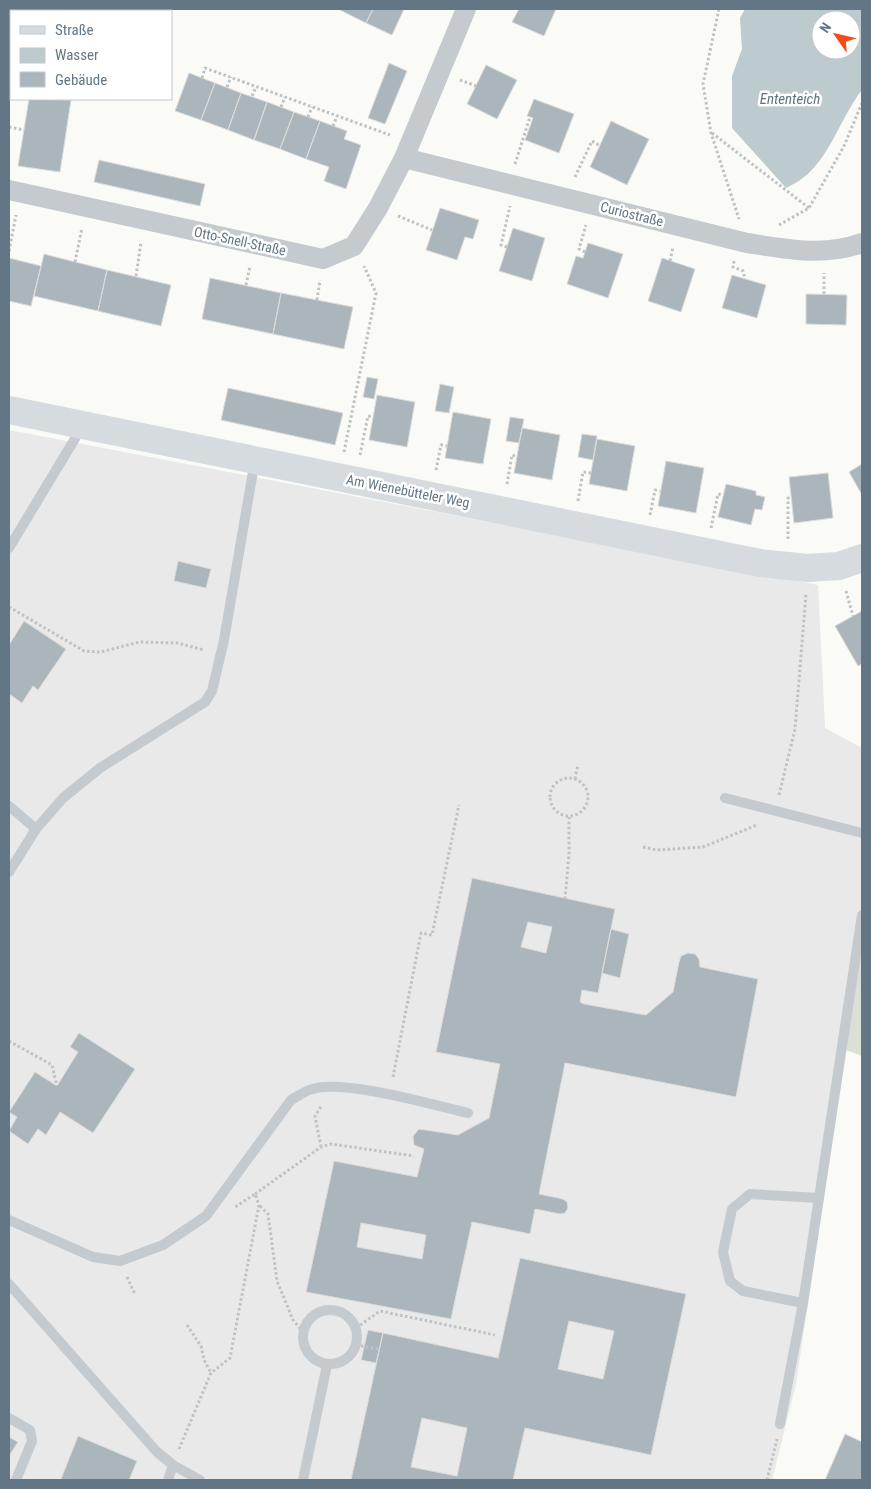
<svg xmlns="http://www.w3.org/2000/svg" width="871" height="1489" font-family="'Roboto Condensed',sans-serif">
<rect width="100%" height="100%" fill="#fafaf7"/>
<path fill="#e8e9e8" d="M9 430 818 585 825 728 862 748V942L796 1384 772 1480H9Z"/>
<path fill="#dae0d6" d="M862 942V1056L846 1050Z"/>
<path fill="#bdcace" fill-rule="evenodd" d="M745 9H862V90C840 118 831 156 803 178 798 182 791 185 786 188L732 128V76L742 49 740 18ZM821 20H851V50H821Z"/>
<path fill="#abb5bc" stroke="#dcdcd9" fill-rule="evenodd" d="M341 9H373L366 23 340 10Z
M373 9H404L392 35 366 23Z
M519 9H556L544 36 512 22Z
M389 63 407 71 385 124 368 118Z
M486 65 517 80 497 119 467 104Z
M189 73 215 83 201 120 175 111Z
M215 83 241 93 228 130 201 120Z
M241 93 267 102 254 140 228 130Z
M29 99 71 100 60 172 18 166Z
M534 99 574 114 559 153 525 140 533 118 527 116Z
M267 102 294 112 280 149 254 140Z
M294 112 320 121 306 159 280 149Z
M320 121 347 131 344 139 361 145 346 189 324 181 329 167 306 159Z
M611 121 649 139 627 185 590 167Z
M99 160 205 184 200 206 94 182Z
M440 208 479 220 473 239 465 237 457 260 426 250Z
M513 228 545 238 532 281 499 271Z
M588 243 623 254 608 298 567 284 576 256 583 258Z
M44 254 107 270 98 311 34 296Z
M9 258 41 266 31 306 9 301Z
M662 258 695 269 681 312 648 301Z
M107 270 171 285 161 326 98 311Z
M732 275 766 285 757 318 722 308Z
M210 278 281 293 273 334 202 319Z
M281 293 353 307 344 349 273 334Z
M806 294 847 295 846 325 806 324Z
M367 377 378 379 374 399 363 397Z
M440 384 454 387 449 413 435 411Z
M228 388 343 413 335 445 221 420Z
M377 395 415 402 407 447 369 440Z
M453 412 491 419 483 464 445 458Z
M510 417 524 419 519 443 506 441Z
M522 428 560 435 552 480 514 473Z
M582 434 597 436 593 460 578 457Z
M597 439 635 446 627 491 589 484Z
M666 461 704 468 696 513 658 506Z
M862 464V495L849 472Z
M828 473 833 518 794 523 789 477Z
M726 484 756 491V495L765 497 762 510 755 509 751 525 718 517Z
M178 561 211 569 206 588 174 581Z
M862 611V664L858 666 835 626Z
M24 621 66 649 38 690 33 686 22 703 9 694V645Z
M472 878 615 909 598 993 582 990 580 1002 584 1004 646 1015 673 992 679 962 681 956 688 953 695 954 699 959 700 967 758 979 736 1097 565 1063 539 1194 563 1199 567 1202 568 1208 565 1213 560 1214 535 1209 530 1234 472 1222 451 1319 306 1292 334 1161 417 1177 424 1149 414 1145 413 1136 419 1129 458 1135 489 1118 500 1064 436 1052ZM528 922 552 927 546 953 521 947ZM361 1223 426 1235 422 1259 357 1247Z
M611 929 629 934 620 978 602 973Z
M79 1033 135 1069 93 1133 60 1112 46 1135 38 1129 28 1144 9 1131 17 1117 9 1112 35 1072 57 1086 78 1052 70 1047Z
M520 1258 686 1294 651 1455 525 1428 513 1480H351L383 1333 498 1358ZM569 1321 614 1331 603 1379 558 1369ZM422 1418 467 1428 457 1476 411 1467Z
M368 1330 383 1333 376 1363 361 1360Z
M845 1434 862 1442V1480H825Z
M78 1436 137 1461 129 1480H65L61 1479Z
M9 1437 18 1442 9 1456Z"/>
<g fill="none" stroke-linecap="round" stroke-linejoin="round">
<path stroke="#bfc2c5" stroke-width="3" stroke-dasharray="2.5 2.5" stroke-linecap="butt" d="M719 9 703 84 711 133 739 219
M9 51 11 52
M202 78 205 68 390 135
M460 80 476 86
M227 87 231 77
M252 96 256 87
M281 107 285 97
M308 117 312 107
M333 126 337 116
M9 127 24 130
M712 133 809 208
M515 164 530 117
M575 177 592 141 600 146
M398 216 432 230
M779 225 809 208 844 146 862 103
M507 247 501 245 510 206
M9 251 16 215
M585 252 579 249 586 225
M670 261 673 247
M734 261 733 267 743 271 745 279
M75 262 82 228
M136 276 141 242
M246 285 250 266
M824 294V273
M317 300 320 280
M344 452 376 293 364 266
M360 455 368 416 373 417
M436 470 441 445 447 446
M507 484 512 455 517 457
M578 501 583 472 591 473
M650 515 655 490 660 491
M711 528 718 494 723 495
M788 539V498L791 499
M846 591 853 616
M9 607 84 651 101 652 139 642 177 643 204 650
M550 797a19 19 0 1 1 38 0a19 19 0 1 1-38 0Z
M575 779 578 764
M779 795 795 729 806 594
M643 847 657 850 703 847 757 825
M565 899 569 853V817
M9 1041 52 1065 57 1086
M393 1077 421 933 432 935 459 805
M321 1147 315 1116 322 1105
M255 1194 321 1147 331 1144 414 1156
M260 1206 268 1214 277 1281 293 1320 303 1332
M127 1277 135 1294
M187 1325 201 1346 204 1360 211 1373
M356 1328 380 1311 495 1335
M356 1345 379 1349
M179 1449 211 1373 230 1358 259 1205 255 1194 235 1207
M767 1480 777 1439"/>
<path stroke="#c5cace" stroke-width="10" d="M9 548 82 427
M725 798 862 833
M9 806 36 829
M9 872 36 829 63 798 100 768 205 702 212 691 224 640 255 460
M9 1220 93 1257 120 1261 163 1245 206 1216 291 1100C298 1096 305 1091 312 1089 344 1079 433 1105 468 1113
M9 1284 157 1452 173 1465 168 1480
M803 1303 743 1291 730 1281 723 1252 732 1209 750 1194 819 1198
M303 1337a27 27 0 1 1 54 0a27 27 0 1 1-54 0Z
M9 1418 30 1430 32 1441 16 1480
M780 1424 803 1303 862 915
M173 1465 200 1480
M303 1480 327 1365"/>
<path stroke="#c5cace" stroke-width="20" d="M404 158 747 243C785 249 824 257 862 243
M9 190 323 259 354 246 378 208 404 158 466 9"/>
<path stroke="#d6dbdf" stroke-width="28" d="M9 410 760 563 807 568 839 566 862 558"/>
</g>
<g text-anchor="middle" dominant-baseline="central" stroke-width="5" stroke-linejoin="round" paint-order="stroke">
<g font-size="14" fill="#627685" stroke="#fff">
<text transform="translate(632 214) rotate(14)">Curiostraße</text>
<text transform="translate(240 241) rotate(12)">Otto-Snell-Straße</text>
<text transform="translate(408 491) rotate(11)">Am Wienebütteler Weg</text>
</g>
<g font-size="15" font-style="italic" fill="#5d767e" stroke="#fff">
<text x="790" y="99">Ententeich</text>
</g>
</g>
<rect width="871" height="1489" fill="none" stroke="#627685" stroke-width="20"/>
<rect x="10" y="10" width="162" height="90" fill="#ffffff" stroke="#c0c8ce"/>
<rect x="20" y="26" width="25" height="8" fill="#d6dbdf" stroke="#c0c8ce"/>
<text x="55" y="35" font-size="15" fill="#627685">Straße</text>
<rect x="20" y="48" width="25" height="15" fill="#bdcace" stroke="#c0c8ce"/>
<text x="55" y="60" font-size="15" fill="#627685">Wasser</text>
<rect x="20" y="72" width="25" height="15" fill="#abb5bc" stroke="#c0c8ce"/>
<text x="55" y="85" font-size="15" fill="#627685">Gebäude</text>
<g transform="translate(836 35) rotate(304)"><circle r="24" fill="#ffffff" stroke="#c0c8ce"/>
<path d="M0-4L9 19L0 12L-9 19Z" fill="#f34d1e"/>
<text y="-8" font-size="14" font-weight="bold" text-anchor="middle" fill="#627685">N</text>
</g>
</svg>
